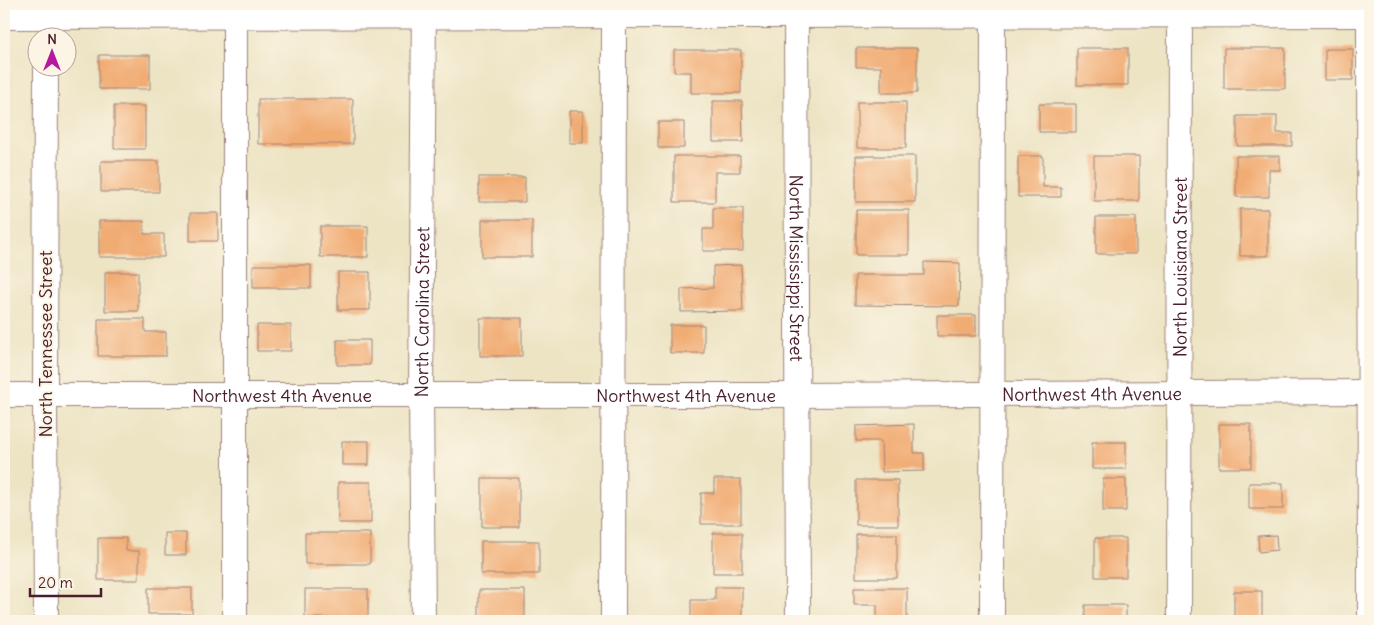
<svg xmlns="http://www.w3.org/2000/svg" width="1374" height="625" font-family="Delius,sans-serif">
<rect width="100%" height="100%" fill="#fcf5e5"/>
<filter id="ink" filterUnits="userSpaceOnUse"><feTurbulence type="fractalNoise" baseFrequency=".02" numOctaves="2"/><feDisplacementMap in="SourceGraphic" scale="10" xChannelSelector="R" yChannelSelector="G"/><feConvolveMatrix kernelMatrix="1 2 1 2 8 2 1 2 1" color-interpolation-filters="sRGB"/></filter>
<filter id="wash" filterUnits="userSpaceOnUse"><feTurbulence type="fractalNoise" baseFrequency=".0096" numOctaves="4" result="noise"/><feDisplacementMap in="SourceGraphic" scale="20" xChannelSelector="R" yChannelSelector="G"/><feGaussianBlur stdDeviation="1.12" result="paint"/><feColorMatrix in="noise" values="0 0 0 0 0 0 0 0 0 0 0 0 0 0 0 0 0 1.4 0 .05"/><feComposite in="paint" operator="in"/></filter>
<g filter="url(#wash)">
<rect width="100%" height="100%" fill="#ede4c4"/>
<g id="blocks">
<path fill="#f1ac73" d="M856 48H917V93H881V67H856Z
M1077 48H1128V85H1077Z
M1224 48H1285V89H1224Z
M1325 49H1353V80H1325Z
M674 50H741V93H691V72H674Z
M99 55H150V89H99Z
M258 99H353V144H258Z
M713 101H742L743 142H713Z
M857 102H906V148H857Z
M1039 104H1076V132H1039Z
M114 106H145V149H114Z
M569 111H583V143H569Z
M1237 116H1277V133H1292V146H1237Z
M658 122H684V148H658Z
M674 156H740V172H715V202H674Z
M856 156H915V202H856Z
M1018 156H1043V187H1061V197H1018Z
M1094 156H1139V201H1094Z
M1236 156H1280V170H1269V197H1236Z
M101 161H159V192H101Z
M479 177H525V202H479Z
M713 208H743V251H703V229H713Z
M1240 209H1268V256H1240Z
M856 210H909V255H856Z
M190 213H218V241H190Z
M1096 217H1136V254H1096Z
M482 220H532V257H482Z
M99 221H144V234H164V257H99Z
M320 226H368V257H320Z
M924 262 960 263 959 306 855 305V275H924Z
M253 265H311V288H253Z
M741 265 743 311 681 312V289L713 288V266Z
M105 272H138V311H105Z
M338 272H370V310H338Z
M937 315H976V336H937Z
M480 318H522V356H480Z
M98 319H145V332H166V356H98Z
M257 325H291V351H257Z
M670 325H704V353H670Z
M337 340H370V365H337Z
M914 424V453H924V471L882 472 881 441H856V426Z
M1219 424H1251V468H1219Z
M342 441H369V465H342Z
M1092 442H1126V469H1092Z
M482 478H519V527H482Z
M714 479H741V524H701V493H714Z
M1103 479H1126V511H1103Z
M856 480H898V525H856Z
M338 482H371V523H338Z
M1249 483H1283V509H1249Z
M165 533H186V555H165Z
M305 533H370V564H305Z
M713 533H742V573H713Z
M856 534H897V578H856Z
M1276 535 1277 550 1259 552 1258 536Z
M98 538H126V551H139V580H98Z
M1095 538H1126V577H1095Z
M481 541H539V574H481Z
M715 587H742V621H691V600H715Z
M148 588H192V614H148Z
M854 588H907V621H877V605H854Z
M305 589H368V618H305Z
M479 590H525V621H479Z
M1234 591H1262V621H1234Z
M1085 605H1126V621H1085Z"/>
</g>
</g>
<g filter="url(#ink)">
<use href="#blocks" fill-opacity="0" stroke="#9c8278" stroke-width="1"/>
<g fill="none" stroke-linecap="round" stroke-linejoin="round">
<g stroke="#9c8278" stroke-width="26">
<g id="minor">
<path id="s1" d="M796 4 798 621"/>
<path d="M1369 15 1370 621"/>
<path d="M4 17 1370 15"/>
<path d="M235 17V621"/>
<path d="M46 68 45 395 46 621"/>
<path id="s2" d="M4 395H797L1370 392"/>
<path id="s3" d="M423 621 421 394 424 4"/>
<path d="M613 621 614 16"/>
<path d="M992 621 993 15"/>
<path id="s4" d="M1179 621 1180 4"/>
</g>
</g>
<use href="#minor" stroke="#fff" stroke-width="24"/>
</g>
</g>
<g text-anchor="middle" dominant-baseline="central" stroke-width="4" stroke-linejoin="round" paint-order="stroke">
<g font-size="18" fill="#4a1f2b" stroke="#fcf5e5">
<text stroke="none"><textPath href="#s1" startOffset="264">North Mississippi Street</textPath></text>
<text stroke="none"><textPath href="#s4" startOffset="354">North Louisiana Street</textPath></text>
<text stroke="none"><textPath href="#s3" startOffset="309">North Carolina Street</textPath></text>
<text transform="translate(45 344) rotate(-90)">North Tennessee Street</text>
<text stroke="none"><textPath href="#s2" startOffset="1088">Northwest 4th Avenue</textPath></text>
<text stroke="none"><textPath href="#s2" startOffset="278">Northwest 4th Avenue</textPath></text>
<text stroke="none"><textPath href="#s2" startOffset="682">Northwest 4th Avenue</textPath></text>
</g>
</g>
<rect width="1374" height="625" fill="none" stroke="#fcf5e5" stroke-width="20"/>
<g transform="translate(52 52)"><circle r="24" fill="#fcf5e5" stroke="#b59f9b"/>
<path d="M0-4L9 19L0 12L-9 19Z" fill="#b5179e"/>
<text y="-8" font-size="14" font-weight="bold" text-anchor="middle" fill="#4a1f2b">N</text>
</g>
<path d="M30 588v8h71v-8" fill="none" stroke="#4a1f2b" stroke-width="2.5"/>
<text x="38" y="588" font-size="15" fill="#4a1f2b" stroke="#fcf5e5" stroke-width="4" paint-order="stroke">20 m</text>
</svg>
